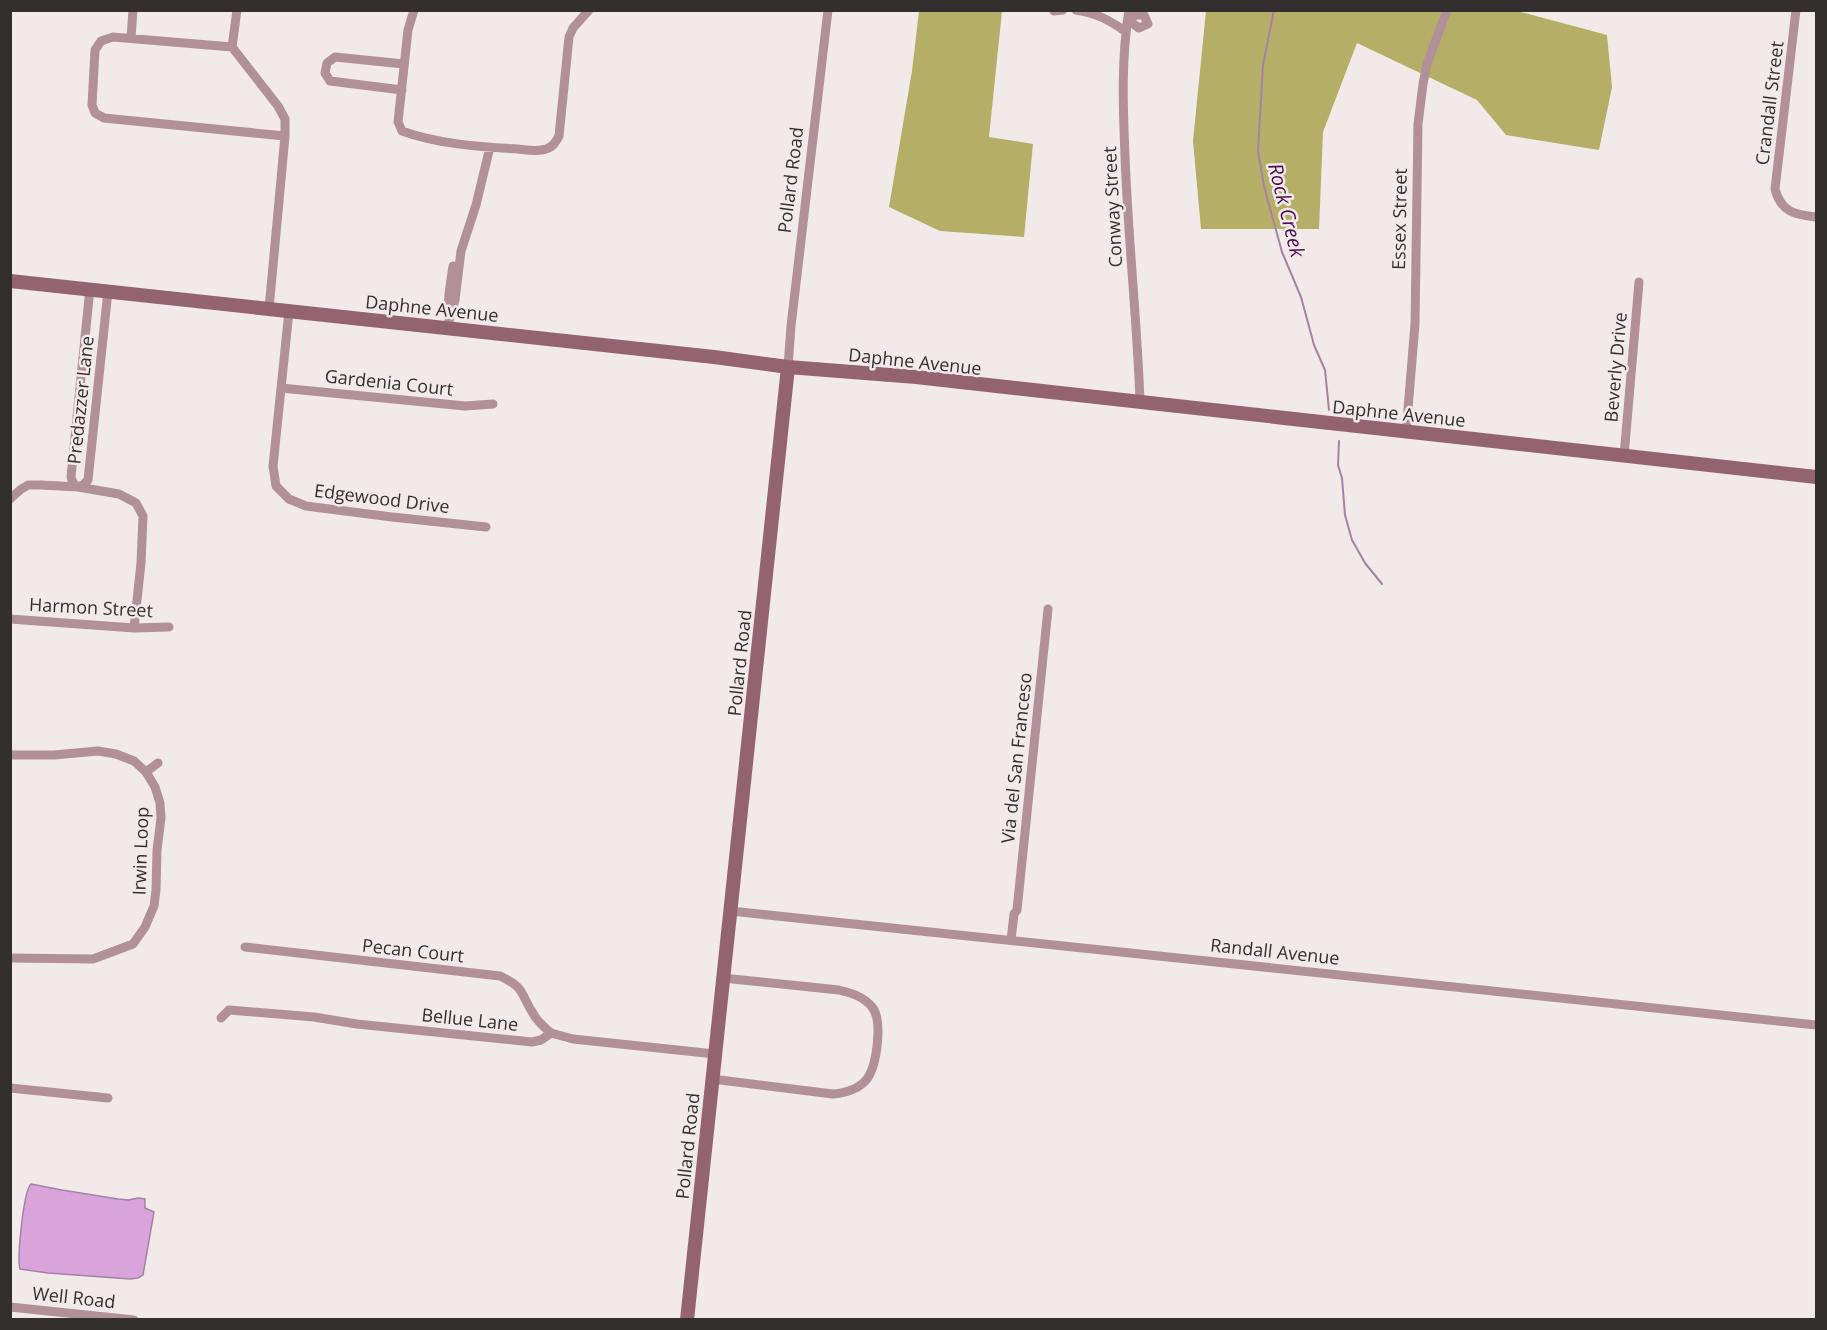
<svg xmlns="http://www.w3.org/2000/svg" width="1827" height="1330" font-family="'Open Sans',sans-serif">
<rect width="100%" height="100%" fill="#f2eae8"/>
<path fill="#b5ae66" d="M919 11H1002L989 137 1033 144 1024 237 940 231 889 207 912 71Z
M1206 11H1517L1607 35 1612 87 1599 150 1506 135 1477 100 1357 43 1323 132 1319 229H1201L1193 141Z"/>
<path fill="#d8a4d9" stroke="#a681a6" stroke-width="1.5" d="M31 1184 62 1190 118 1199 128 1200 138 1198 145 1199V1208L154 1212 143 1275 138 1278 130 1279 48 1273 20 1269C17 1260 23 1192 31 1184Z"/>
<g fill="none" stroke-linecap="round" stroke-linejoin="round">
<path stroke="#a681a6" stroke-width="2" d="M1274 10 1263 65 1258 151 1264 186 1282 252 1301 297 1314 345 1325 370 1329 410
M1339 441 1338 465 1342 478 1345 515 1352 540 1365 563 1382 584"/>
<path stroke="#b19099" stroke-width="9" d="M237 10 232 47 278 106 285 119V136L269 309
M414 10 408 30 398 122 402 131C437 144 481 147 518 149 527 150 538 152 546 149 553 147 556 142 559 136L569 37 573 28 589 10
M1076 10C1096 13 1109 20 1125 31
M1129 10C1121 59 1123 107 1125 156 1128 238 1137 319 1140 401
M1796 10 1775 189C1781 212 1795 215 1816 217
M1054 11 1063 10
M1136 15H1144L1148 24 1139 28 1128 20Z
M131 38 133 10
M232 47 113 37 101 41 95 50 92 105 95 113 104 118 285 136
M402 90 330 81 325 73 327 63 335 57 404 64
M90 288 71 477 73 483 78 487 83 485 88 480 108 291
M289 311 273 466 276 486 289 499 306 506 392 517 486 527
M448 312 449 294 453 266
M447 328 455 300 461 251 476 205 490 147
M788 367 791 326 828 10
M281 388 465 406 493 404
M1406 433 1415 324 1418 124 1423 84 1427 64 1447 10
M1624 456 1639 282
M10 499 20 490 28 485H41L78 487 119 494 136 503 143 516 141 563 134 628
M10 619 134 628 169 627
M10 755H54L98 751 116 754 134 761 146 772 155 787 160 803 161 818 157 850 156 890 154 906 145 927 133 944 93 959 10 958
M146 772 158 763
M730 911 1816 1025
M1011 940 1014 914 1017 910 1048 609
M245 947 500 976C526 988 520 994 534 1015 538 1022 545 1028 551 1033
M221 1018 229 1010 314 1017 357 1024 532 1042 541 1040 551 1033 573 1039 715 1054
M712 1079 833 1094C845 1093 859 1089 867 1079 877 1065 883 1020 872 1007 863 996 851 993 839 990L723 978
M10 1088 108 1098
M10 1307 134 1320"/>
<path stroke="#936372" stroke-width="14" d="M10 281 714 357 788 367 916 377 1816 477
M687 1320 788 367"/>
</g>
<g text-anchor="middle" dominant-baseline="central" stroke-width="5" stroke-linejoin="round" paint-order="stroke">
<g font-size="18" fill="#332f2f" stroke="#f2eae8">
<text transform="translate(1769 103) rotate(-83)">Crandall Street</text>
<text transform="translate(790 180) rotate(-83)">Pollard Road</text>
<text transform="translate(1112 207) rotate(-93)">Conway Street</text>
<text transform="translate(1399 219) rotate(-89)">Essex Street</text>
<text transform="translate(432 308) rotate(6)">Daphne Avenue</text>
<text transform="translate(915 361) rotate(6)">Daphne Avenue</text>
<text transform="translate(1615 367) rotate(-85)">Beverly Drive</text>
<text transform="translate(389 382) rotate(6)">Gardenia Court</text>
<text transform="translate(80 400) rotate(-84)">Predazzer Lane</text>
<text transform="translate(1399 413) rotate(6)">Daphne Avenue</text>
<text transform="translate(382 498) rotate(7)">Edgewood Drive</text>
<text transform="translate(91 607) rotate(3)">Harmon Street</text>
<text transform="translate(739 663) rotate(-84)">Pollard Road</text>
<text transform="translate(1016 758) rotate(-84)">Via del San Franceso</text>
<text transform="translate(140 851) rotate(-88)">Irwin Loop</text>
<text transform="translate(413 950) rotate(6)">Pecan Court</text>
<text transform="translate(1275 951) rotate(6)">Randall Avenue</text>
<text transform="translate(470 1019) rotate(6)">Bellue Lane</text>
<text transform="translate(687 1146) rotate(-84)">Pollard Road</text>
<text transform="translate(74 1297) rotate(6)">Well Road</text>
</g>
<g font-size="20" font-style="italic" fill="#4b0d50" stroke="#f2eae8">
<text transform="translate(1287 210) rotate(76)">Rock Creek</text>
</g>
</g>
<rect width="1827" height="1330" fill="none" stroke="#332f2f" stroke-width="24"/>
</svg>
